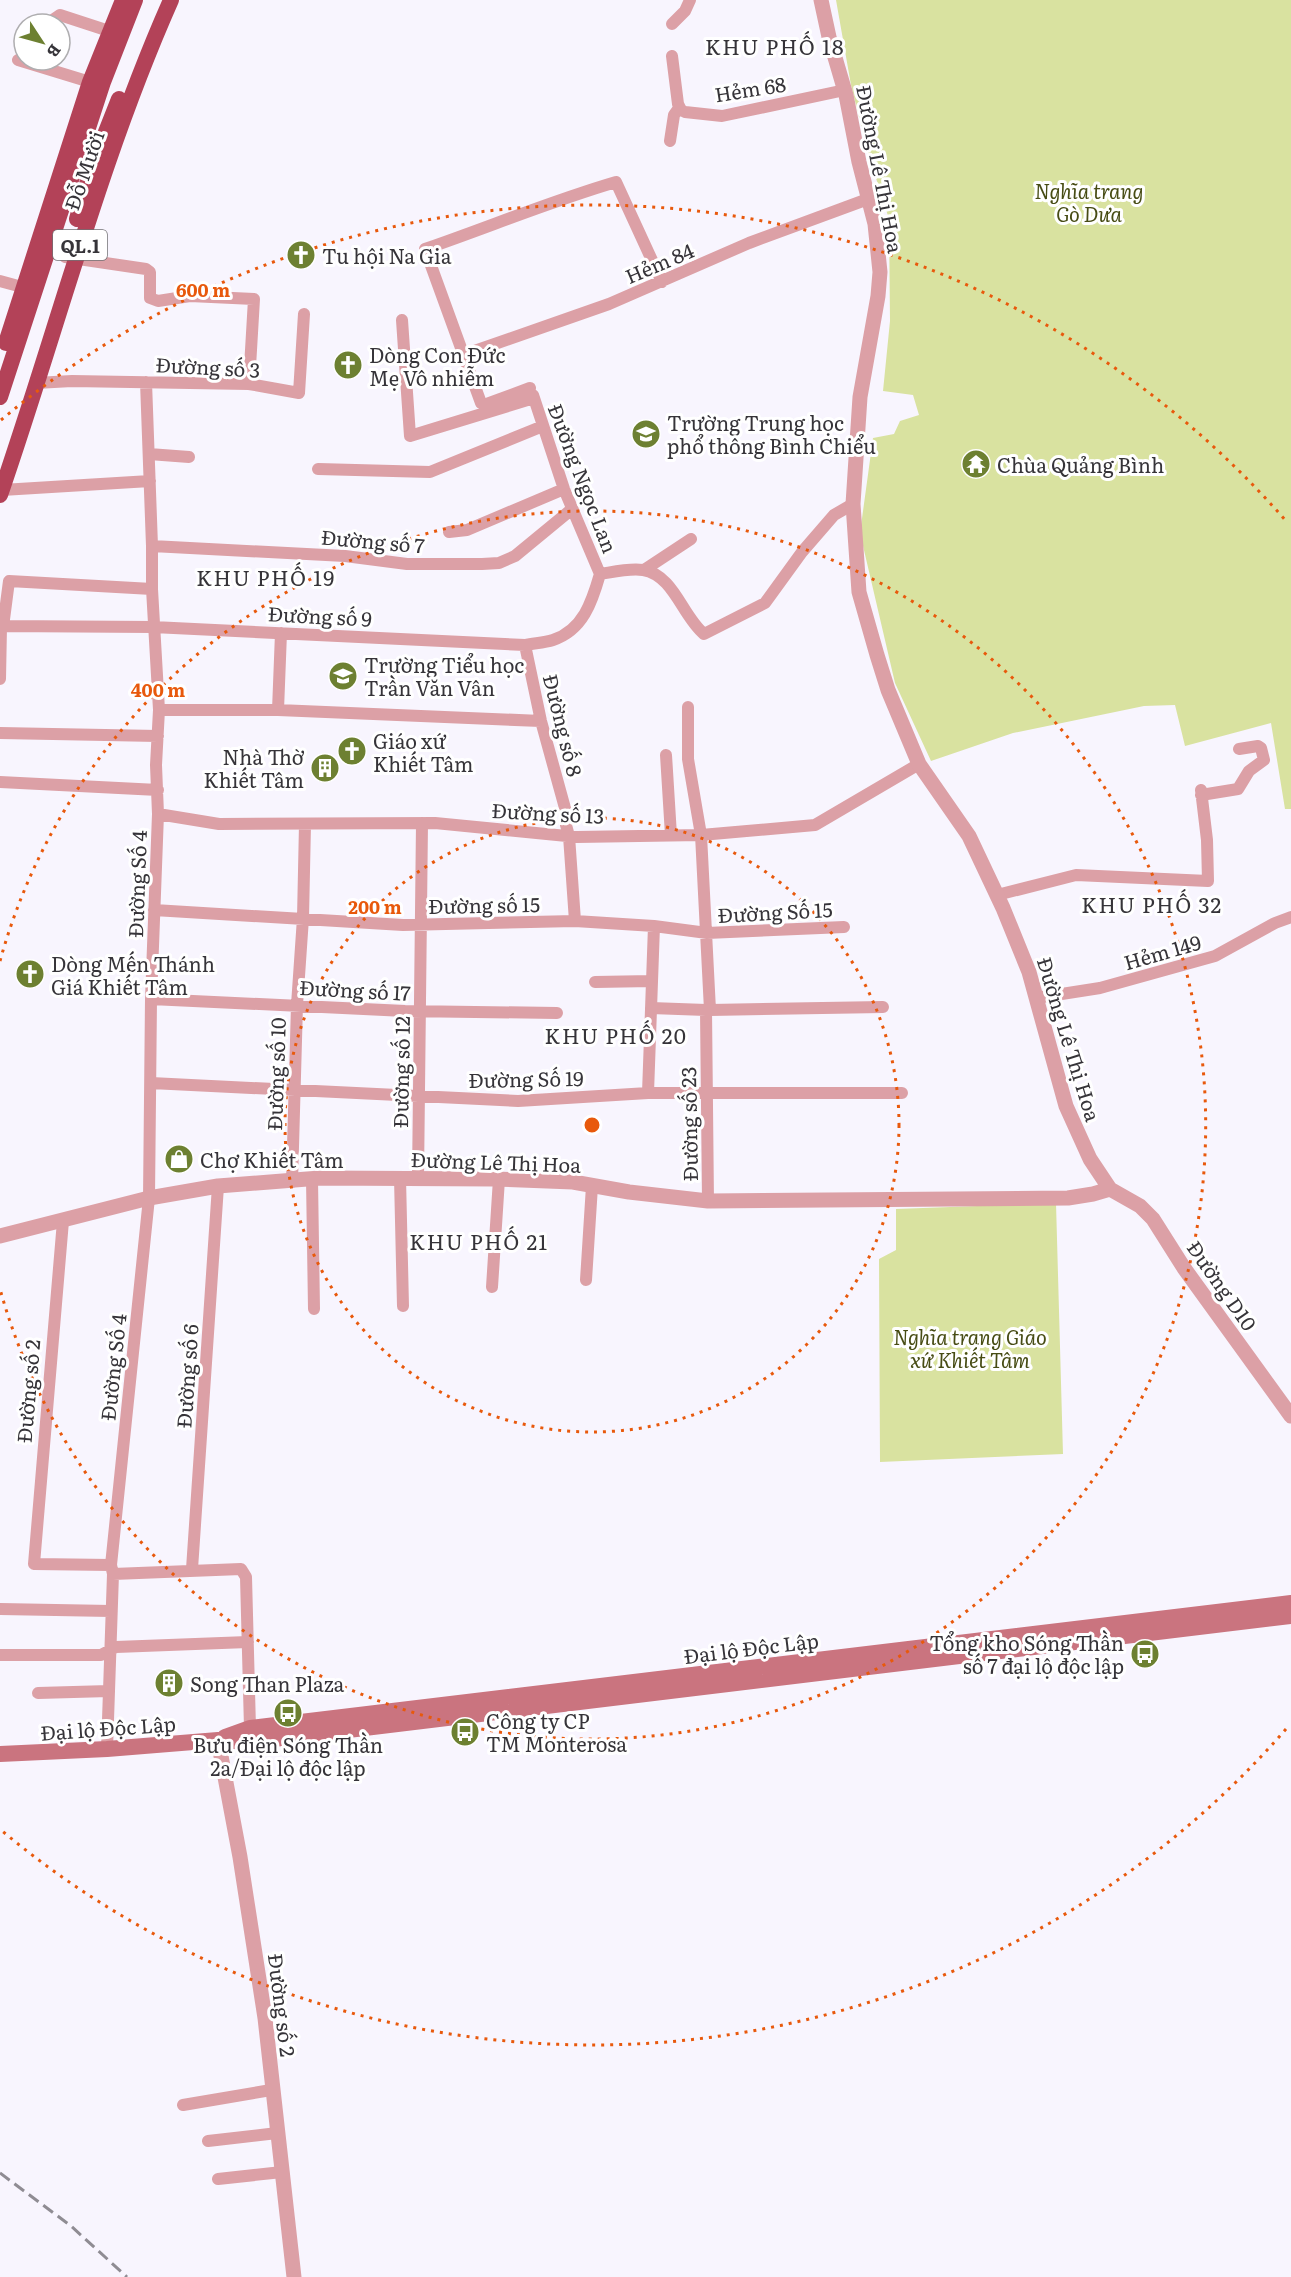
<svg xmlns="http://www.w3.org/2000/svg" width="1291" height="2277" font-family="Literata,serif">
<rect width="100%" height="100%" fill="#f8f5fe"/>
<path fill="#d9e2a0" d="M836 0H1291V809H1285L1271 723 1185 746 1175 705 1144 706 1013 733 931 761 895 683 860 533 873 438 894 434 900 421 919 415 913 395 883 391 890 321 889 219 868 153 851 85Z
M1056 1203 1063 1454 880 1462 879 1259 896 1250V1209Z"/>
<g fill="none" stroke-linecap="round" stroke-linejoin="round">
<path stroke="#dca0a6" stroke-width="12" d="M47 24 60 15 109 31
M672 24 685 11 690 0
M672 56 678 104 681 110 685 112 722 116 845 90
M18 60 90 82
M670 141 674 115 679 108
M65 257 146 269 150 272V298L158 301 190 296 254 299 249 384
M0 281 22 287
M402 320 410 436 534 398
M463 355 609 304 749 243 868 199
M36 383 72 381 249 384 299 393 304 314
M530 388 484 405 481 403 425 249C489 227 551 201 616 182L662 282
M533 395 564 489 600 574
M149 454 189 457
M318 469 430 472 543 426
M2 490 150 481
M449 532 467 530 564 489
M152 546 345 556 407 564H482L499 563 515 556 572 509
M644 570 691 539
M600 574C613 572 629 568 643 570 674 575 682 616 704 634L765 603 802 552 834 515 853 504
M0 626 153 627 525 645C534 643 544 643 553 640 583 630 592 602 600 574
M3 627 9 581 152 589
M525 645 541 721 568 819 566 825 569 836 575 921
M0 679 1 627
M688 707V759L701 835 710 1010H706
M159 710H278L541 721
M278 710 281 633
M0 733 158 736
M666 755 671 835
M0 782 158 790
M1201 795 1238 789 1249 771 1264 760 1261 748 1258 746 1239 749
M158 814 219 824 435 823 577 837 701 835 815 825 919 764
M997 895 1076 875 1208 881 1207 840 1201 790
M154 910 403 925 575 921 654 926 707 933 844 927
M595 982 652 981
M1036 998 1100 988 1215 956 1275 923 1291 917
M151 999 405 1011 557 1013
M651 1008 706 1010
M706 1010 708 1201
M710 1010 883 1007
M151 1083 518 1101 648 1093H902
M648 1093 654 926
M400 1178 403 1306
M418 1178 422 823
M312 1179 314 1309
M292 1182 297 1005 303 918 305 824
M63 1221 34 1564 111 1565
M586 1280 592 1186
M492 1287 499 1179
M192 1569 218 1186
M113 1574 241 1569 246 1577 250 1728
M0 1609 111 1611
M0 1655H101L116 1647 248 1642
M38 1693 109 1691
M107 1749 113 1574 111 1565 149 1198 151 999 158 814 156 765 159 710 152 589V546L146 382
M183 2105 271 2090
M208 2141 277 2133
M218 2179 282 2172"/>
<path stroke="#dca0a6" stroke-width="15" d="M821 0 829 37 846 95 859 162 875 224 880 272 878 296 860 397 853 504 859 592 877 655 888 690 919 764 969 836 1003 908 1029 972 1066 1106 1090 1159 1110 1189 1140 1206 1153 1219 1184 1268 1291 1416
M0 1236 149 1198 218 1186 320 1178 494 1179 573 1182 629 1192 708 1201 1068 1198 1093 1194 1110 1189
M218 1740 240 1857 265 2018 294 2277"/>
<path stroke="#ca747f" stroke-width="16" d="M225 1737 250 1728 1291 1603
M0 1754 107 1749 218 1740 250 1742 1291 1616"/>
<path stroke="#b34258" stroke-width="16" d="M77 219 91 170 119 99
M6 343 90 82 123 0
M0 397 103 82 135 0
M0 495C57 330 100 160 171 0"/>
<path stroke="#8f8c93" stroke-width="3" stroke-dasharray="12 6" stroke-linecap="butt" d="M0 2173 71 2226 127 2277"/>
</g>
<g fill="none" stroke="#e8590c" stroke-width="3" stroke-dasharray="3 6">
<circle cx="592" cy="1125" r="307"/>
<path d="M0 961A614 614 0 1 1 0 1289"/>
<path d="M1286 1729A920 920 0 0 1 1 1830M1 420A920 920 0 0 1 1286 521"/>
</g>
<defs>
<g id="church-disc" transform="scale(1.5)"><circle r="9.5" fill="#6d8031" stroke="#fff"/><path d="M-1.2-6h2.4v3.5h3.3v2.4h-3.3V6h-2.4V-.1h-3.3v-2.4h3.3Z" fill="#fff"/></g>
<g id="school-disc" transform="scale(1.5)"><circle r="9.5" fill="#6d8031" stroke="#fff"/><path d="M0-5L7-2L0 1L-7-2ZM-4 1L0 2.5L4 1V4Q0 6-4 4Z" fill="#fff"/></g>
<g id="temple-disc" transform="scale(1.5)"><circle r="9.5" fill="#6d8031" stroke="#fff"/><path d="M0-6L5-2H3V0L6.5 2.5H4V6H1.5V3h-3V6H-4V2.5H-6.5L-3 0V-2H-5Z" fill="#fff"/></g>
<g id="building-disc" transform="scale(1.5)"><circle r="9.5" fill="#6d8031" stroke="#fff"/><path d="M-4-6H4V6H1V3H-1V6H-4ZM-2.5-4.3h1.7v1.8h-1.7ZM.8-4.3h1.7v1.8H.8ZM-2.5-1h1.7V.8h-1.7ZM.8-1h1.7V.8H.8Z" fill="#fff"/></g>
<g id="shop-disc" transform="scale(1.5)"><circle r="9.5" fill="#6d8031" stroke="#fff"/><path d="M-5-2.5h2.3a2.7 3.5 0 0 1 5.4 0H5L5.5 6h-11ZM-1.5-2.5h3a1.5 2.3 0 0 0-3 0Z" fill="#fff"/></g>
<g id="bus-disc" transform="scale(1.5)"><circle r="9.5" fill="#6d8031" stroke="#fff"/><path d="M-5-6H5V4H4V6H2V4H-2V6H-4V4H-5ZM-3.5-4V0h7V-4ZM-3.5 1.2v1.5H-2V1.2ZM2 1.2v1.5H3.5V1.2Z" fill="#fff"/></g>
</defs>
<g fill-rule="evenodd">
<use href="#church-disc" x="301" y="255"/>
<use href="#church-disc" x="348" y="365"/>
<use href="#school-disc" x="646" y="434"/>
<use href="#temple-disc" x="976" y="464"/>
<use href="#school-disc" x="343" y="676"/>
<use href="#church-disc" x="352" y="751"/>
<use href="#building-disc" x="325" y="768"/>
<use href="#church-disc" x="30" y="974"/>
<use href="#shop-disc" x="179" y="1159"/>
<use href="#bus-disc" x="1145" y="1654"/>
<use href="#building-disc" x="169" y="1683"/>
<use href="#bus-disc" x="288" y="1713"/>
<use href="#bus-disc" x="465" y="1732"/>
</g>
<g text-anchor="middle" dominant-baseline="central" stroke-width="6" stroke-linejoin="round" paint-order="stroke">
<rect fill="#fff" stroke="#727174" stroke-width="1.5" x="53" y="230" width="54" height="30" rx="4.5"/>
<g font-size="18" font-weight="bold" fill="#363439">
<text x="80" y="245">QL.1</text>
</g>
<g font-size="20" fill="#363439" stroke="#fff">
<text transform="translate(750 88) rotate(-9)">Hẻm 68</text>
<text transform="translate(881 169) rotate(79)">Đường Lê Thị Hoa</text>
<text transform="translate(83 170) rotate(-71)">Đỗ Mười</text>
<text transform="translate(659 262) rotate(-23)">Hẻm 84</text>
<text transform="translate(208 366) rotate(3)">Đường số 3</text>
<text transform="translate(584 478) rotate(69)">Đường Ngọc Lan</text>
<text transform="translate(373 540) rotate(5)">Đường số 7</text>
<text transform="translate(320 615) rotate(3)">Đường số 9</text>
<text transform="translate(564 725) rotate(76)">Đường số 8</text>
<text transform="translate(548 812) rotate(3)">Đường số 13</text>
<text transform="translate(136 884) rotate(-88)">Đường Số 4</text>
<text transform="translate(484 904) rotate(-1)">Đường số 15</text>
<text transform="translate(775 911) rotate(-3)">Đường Số 15</text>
<text transform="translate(1162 951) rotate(-16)">Hẻm 149</text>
<text transform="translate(355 989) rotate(3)">Đường số 17</text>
<text transform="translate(1070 1039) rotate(73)">Đường Lê Thị Hoa</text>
<text transform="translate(400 1072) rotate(-89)">Đường số 12</text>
<text transform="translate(275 1074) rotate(-88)">Đường số 10</text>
<text transform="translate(526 1078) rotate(-1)">Đường Số 19</text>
<text transform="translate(688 1124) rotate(-91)">Đường số 23</text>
<text transform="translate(496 1161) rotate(2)">Đường Lê Thị Hoa</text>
<text transform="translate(1223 1285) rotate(55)">Đường D10</text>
<text transform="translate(112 1367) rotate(-84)">Đường Số 4</text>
<text transform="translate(186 1376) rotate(-86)">Đường số 6</text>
<text transform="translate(27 1391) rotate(-85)">Đường số 2</text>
<text transform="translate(751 1647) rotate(-7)">Đại lộ Độc Lập</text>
<text transform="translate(108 1727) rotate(-4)">Đại lộ Độc Lập</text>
<text transform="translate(283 2005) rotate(83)">Đường số 2</text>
</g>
<g font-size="20" font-style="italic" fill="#474c14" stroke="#fff">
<text x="1089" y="190">Nghĩa trang<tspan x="1089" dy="23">Gò Dưa</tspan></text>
<text x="970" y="1336">Nghĩa trang Giáo<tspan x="970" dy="23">xứ Khiết Tâm</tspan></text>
</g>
<g font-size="20" fill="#363439" stroke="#fff" text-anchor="start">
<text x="322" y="255">Tu hội Na Gia</text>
<text x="369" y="354">Dòng Con Đức<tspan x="369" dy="23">Mẹ Vô nhiễm</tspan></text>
<text x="667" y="422">Trường Trung học<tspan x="667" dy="23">phổ thông Bình Chiểu</tspan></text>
<text x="997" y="464">Chùa Quảng Bình</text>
<text x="364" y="664">Trường Tiểu học<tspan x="364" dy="23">Trần Văn Vân</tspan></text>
<text x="373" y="740">Giáo xứ<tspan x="373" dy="23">Khiết Tâm</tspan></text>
<text x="304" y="756" text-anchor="end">Nhà Thờ<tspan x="304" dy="23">Khiết Tâm</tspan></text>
<text x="51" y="963">Dòng Mến Thánh<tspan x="51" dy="23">Giá Khiết Tâm</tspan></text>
<text x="200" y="1159">Chợ Khiết Tâm</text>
<text x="1124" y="1642" text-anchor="end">Tổng kho Sóng Thần<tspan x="1124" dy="23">số 7 đại lộ độc lập</tspan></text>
<text x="190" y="1683">Song Than Plaza</text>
<text x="486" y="1720">Công ty CP<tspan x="486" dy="23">TM Monterosa</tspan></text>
<text x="288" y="1744" text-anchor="middle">Bưu điện Sóng Thần<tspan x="288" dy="23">2a/Đại lộ độc lập</tspan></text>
</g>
<g font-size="21" letter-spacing="1.5" fill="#363439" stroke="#fff">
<text x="775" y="45">KHU PHỐ 18</text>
<text x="266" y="576">KHU PHỐ 19</text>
<text x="1152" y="903">KHU PHỐ 32</text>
<text x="616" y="1034">KHU PHỐ 20</text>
<text x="479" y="1240">KHU PHỐ 21</text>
</g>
</g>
<circle cx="592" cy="1125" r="9" fill="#e8590c" stroke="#fff" stroke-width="3"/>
<g font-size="18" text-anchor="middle" font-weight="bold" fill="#e8590c" stroke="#fff" stroke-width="6" stroke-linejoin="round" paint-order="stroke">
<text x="203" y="297">600 m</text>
<text x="158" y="697">400 m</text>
<text x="375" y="914">200 m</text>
</g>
<g transform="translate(42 42) rotate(126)"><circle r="28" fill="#ffffff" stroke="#afaeb0" stroke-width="1.5"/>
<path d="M0-4.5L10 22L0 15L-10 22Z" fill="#6d8031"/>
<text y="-9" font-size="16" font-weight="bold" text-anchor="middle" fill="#363439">B</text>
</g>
</svg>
